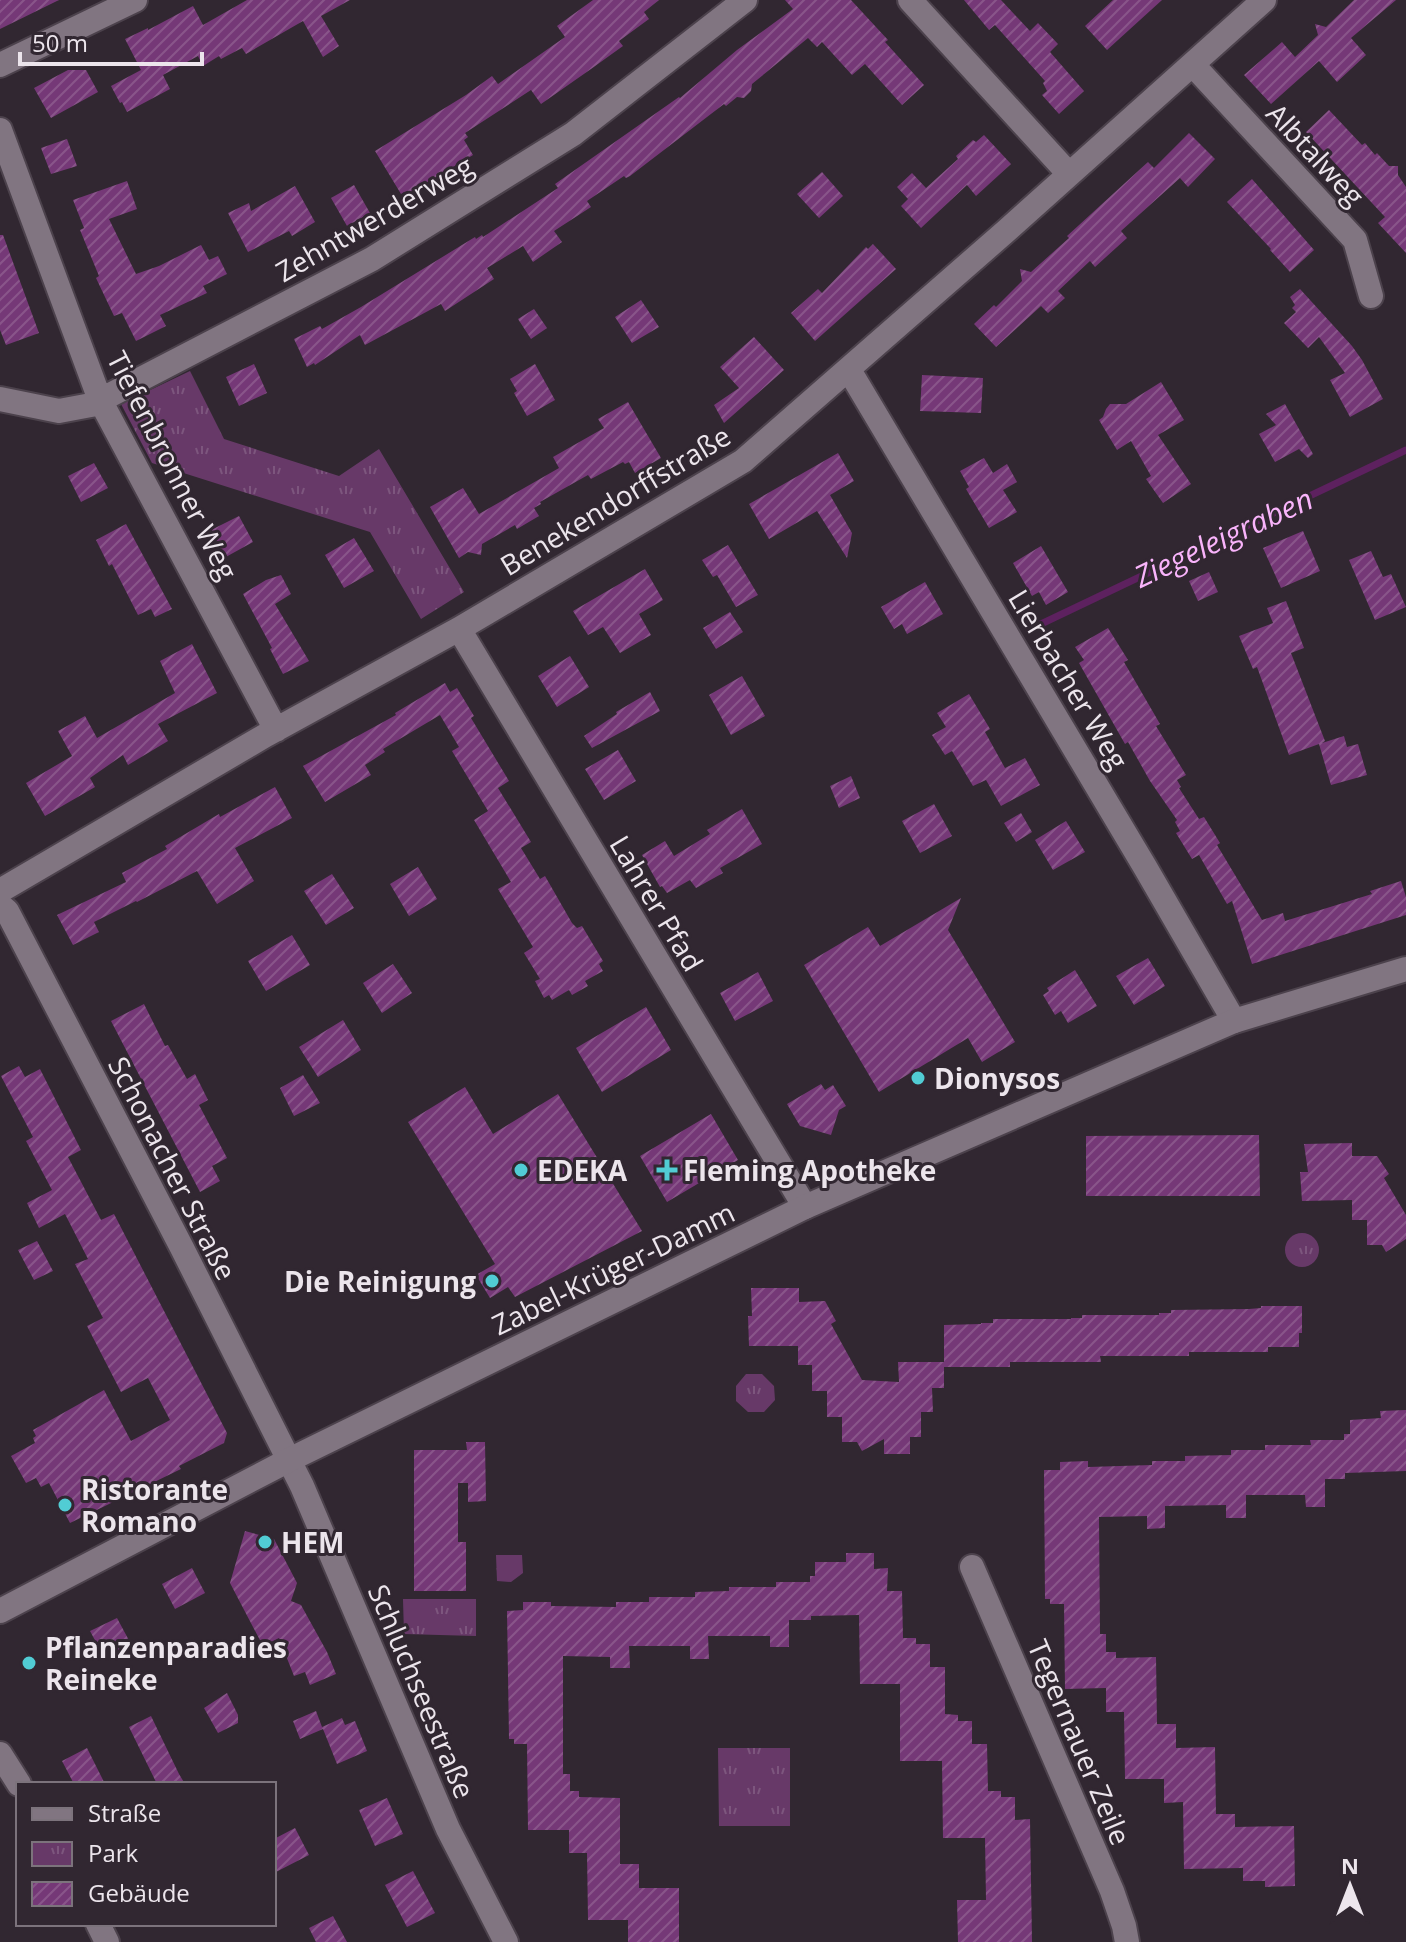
<svg xmlns="http://www.w3.org/2000/svg" width="1406" height="1942" font-family="'Open Sans',sans-serif">
<defs>
<pattern id="park-tufts" width="24" height="20" patternUnits="userSpaceOnUse" patternTransform="scale(2)"><rect width="24" height="20" fill="#673968"/><path d="M3 7l-1-3M5 7V3M7 7l1-3M15 17l-1-3M17 17v-4M19 17l1-3" fill="none" stroke="#7d567e"/></pattern>
<pattern id="building-hatch" width="6" height="6" patternUnits="userSpaceOnUse" patternTransform="scale(2)"><rect width="6" height="6" fill="#753877"/><path d="M-1 1l2-2M0 6l6-6M5 7l2-2" fill="none" stroke="#89558a"/></pattern>
</defs>
<rect width="100%" height="100%" fill="#312731"/>
<path fill="url(#park-tufts)" d="M190 371 224 439 339 476 379 449 464 592 421 619 370 532 152 463 121 404Z
M1285 1250a17 17 0 1 1 34 0a17 17 0 1 1-34 0Z
M746 1374H762L774 1386 775 1400 764 1412H748L736 1401V1386Z
M496 1555H522L523 1573 511 1582 497 1581Z
M403 1599H476V1636L404 1634Z
M790 1748V1826H719L718 1748Z"/>
<g fill="none" stroke-linecap="round" stroke-linejoin="round">
<path stroke="#5d215f" stroke-width="7" d="M1041 624 1406 450"/>
</g>
<path fill="url(#building-hatch)" d="M0 0H59L0 29Z
M247 0H350L321 16 339 46 323 57 303 21 246 54 242 48 221 59 219 56 203 66 198 56 163 75 170 89 127 112 122 102 120 103 111 86 141 70 125 39 148 28V30L193 6 203 25Z
M593 0H659L644 12 649 19 619 41 623 46 591 69 541 104 531 90 465 133 468 137 464 140 473 155 406 195 404 192 401 194 375 151 466 95 492 76 498 84 565 37 557 26Z
M785 0H851L888 40 885 42 924 85 902 105 865 64 852 75 822 42 817 47 808 38 752 84 751 91 744 98 737 97 726 106 724 104 630 176 626 178 624 176 587 201 591 207 554 231 562 242 533 262 523 246 487 268 494 279 445 311 441 304 365 345 360 335 315 365 314 363 307 367 294 339 320 326 322 329 361 307 475 237 476 239 482 235 483 237 558 188 555 184 679 97 680 98 737 50 793 9Z
M964 0H1001L1030 31 1038 23 1058 44 1050 52 1084 91 1059 114 1042 95 1047 91 1043 83 1045 81 995 25 989 30Z
M1113 0H1162L1107 50 1085 26Z
M1354 0H1396L1351 38 1366 55 1337 82 1319 61 1271 104 1244 75 1282 42 1295 57 1318 35 1315 24 1326 27Z
M68 70H86L98 92 51 118 34 88Z
M1329 110 1362 145 1365 143 1375 155 1377 153 1389 166H1398V175L1406 187V253L1378 223 1385 217 1306 132Z
M1189 133 1215 159 1188 187 1180 178 1121 231 1127 238 1095 267 1090 261 1058 291 1065 298 1048 313 1041 306 996 347 974 324 994 305 996 307 1022 281 1020 269 1031 272 1069 238 1067 236 1148 162 1154 168Z
M984 135 1011 164 976 196 967 185 921 228 901 206 908 199 897 187 912 173 926 188 958 159 956 156 973 140 976 142Z
M67 139 77 166 51 174 41 148Z
M822 172 843 196 819 218 797 194Z
M1252 179 1314 250 1290 272 1270 250 1271 249 1227 202Z
M127 181 137 209 109 219 136 274 159 266 201 245 209 260 218 256 227 274 203 286 207 293 160 315 166 326 136 341 122 313 114 316 96 278 99 276 80 230 84 228 73 200Z
M354 185 370 213 347 226 331 198Z
M295 186 315 222 292 236 289 231 248 252 228 213 249 203 251 211Z
M0 235H3L39 333 6 345 0 330Z
M873 244 896 269 815 341 791 313 818 289 822 293 866 247 868 249Z
M1300 289 1352 346 1362 360 1383 399 1350 417 1330 380 1345 373 1319 337 1308 348 1284 323 1296 312 1292 308 1295 305 1290 297Z
M641 300 659 327 632 343 615 317Z
M534 309 547 328 531 339 518 319Z
M754 337 784 370 724 423 714 405 739 388 720 367Z
M254 364 267 393 239 406 226 377Z
M535 364 555 400 527 416 514 393 517 391 510 379Z
M922 375 983 378 981 413 920 411Z
M1161 382 1184 420 1158 435 1191 484 1163 503 1146 479 1151 476 1131 441 1117 450 1099 420 1103 417 1106 409 1110 404H1126Z
M628 402 661 458 635 473 629 462 625 464 623 462 591 479 588 475 540 502 541 504 534 508 539 516 517 529 515 525 482 544 481 555 468 552 459 558 430 507 463 488 479 514 559 468 553 457 604 428 598 419Z
M1285 404 1313 454 1308 458 1299 449 1275 462 1259 434 1276 425 1266 414Z
M838 453 854 481 830 495 852 533 847 558 817 511 769 539 749 504Z
M984 458 993 473 1007 464 1017 482 1003 490 1017 512 989 528 966 489 969 487 960 471Z
M94 463 108 488 81 502 68 476Z
M239 516 253 542 224 558 209 531Z
M126 524 172 609 155 617 151 609 138 615 112 564 109 566 96 540Z
M1303 531 1320 571 1281 588 1263 548Z
M354 538 374 571 344 588 325 555Z
M728 545 758 595 736 607 717 575 713 577 702 560Z
M1041 546 1068 592 1046 605 1039 592 1032 596 1013 563Z
M1371 551 1383 577 1391 574 1406 607 1375 620 1349 560Z
M645 569 663 600 639 614 651 635 620 653 603 627 588 635 573 611Z
M1209 572 1218 592 1198 601 1189 581Z
M281 575 291 594 275 604 309 661 283 674 270 649 272 648 243 594 266 580Z
M925 582 943 614 907 634 902 624 894 629 881 607Z
M1286 601 1304 648 1291 653 1325 741 1322 743 1344 736 1347 747 1358 744 1367 775 1331 785 1319 744 1289 755 1257 667 1253 669 1239 636 1273 623 1267 608Z
M730 612 743 632 716 649 703 628Z
M1108 628 1128 660 1124 662 1160 724 1156 726 1186 775 1177 780 1181 787 1179 788 1199 819 1204 817 1220 843 1217 845 1262 920 1283 913 1285 921 1372 894 1370 891 1401 881 1406 897V915L1252 964 1232 901 1227 904 1199 855 1192 859 1176 833 1180 831 1175 822 1177 820 1150 781 1128 742 1125 744 1079 663 1084 660 1075 647Z
M192 644 217 693 158 724 168 741 128 765 123 755 90 778 95 787 45 816 26 783 72 756 58 731 85 716 97 738 175 693 160 661Z
M570 656 589 687 557 707 538 676Z
M742 676 765 716 731 735 709 695Z
M445 683 450 692 457 688 474 716 471 718 509 781 498 788 531 842 521 848 540 879 545 876 572 923 577 928 582 926 603 961 599 964 603 971 585 981 588 986 572 995 569 990 552 1000 549 995 544 998 535 981 540 979 524 953 533 947 498 889 511 882 474 820 488 811 452 751 459 747 440 715 383 749 385 752 365 765 371 775 325 802 303 766 396 715 395 713Z
M650 692 660 711 592 748 584 736 617 714 616 712Z
M969 694 990 729 985 732 1005 768 1025 758 1040 785 1001 806 986 780 973 786 952 751 945 755 932 735 946 727 937 713Z
M618 750 636 781 604 800 585 769Z
M851 776 860 798 839 808 830 786Z
M275 787 292 818 235 848 254 881 217 904 197 871 137 902 136 901 94 922 99 932 73 945 57 915 126 882 122 873 167 849 165 846 219 814 220 817Z
M934 804 952 836 920 853 902 821Z
M742 809 762 844 720 868 723 873 696 888 690 880 667 893 662 886 660 887 642 855 665 841 674 856 710 834 707 830Z
M1021 813 1032 832 1016 842 1004 823Z
M1066 821 1085 852 1053 870 1035 840Z
M418 867 437 899 409 916 390 884Z
M332 874 354 908 326 925 304 891Z
M961 898 948 930 1015 1042 982 1062 968 1038 879 1092 804 965 868 927 880 946Z
M292 935 310 965 266 991 248 961Z
M1148 958 1165 986 1134 1005 1116 976Z
M393 964 412 993 382 1013 363 983Z
M1075 970 1097 1006 1068 1023 1061 1011 1055 1015 1043 995 1049 991 1047 988Z
M758 972 773 1001 735 1021 720 993Z
M144 1004 165 1046 168 1045 187 1079 195 1074 208 1100 199 1105 227 1158 212 1166 220 1181 200 1192 111 1021Z
M646 1007 671 1050 602 1092 576 1048Z
M343 1020 361 1050 318 1077 299 1047Z
M19 1066 25 1077 40 1069 81 1150 68 1157 101 1220 114 1214 227 1433 224 1443 179 1466 181 1469 70 1523 49 1483 41 1487 36 1478 26 1483 11 1456 35 1443 33 1438 36 1436 33 1430 104 1390 131 1441 170 1420 148 1378 121 1392 87 1326 103 1318 75 1264 88 1259 65 1214 39 1228 27 1203 52 1190 26 1141 33 1137 1 1076Z
M303 1075 320 1103 294 1116 280 1088Z
M821 1084 825 1090 833 1085 846 1106 839 1110 831 1135 800 1126 787 1104Z
M465 1087 493 1134 558 1094 642 1231 515 1297 508 1287 490 1298 476 1275 495 1264 408 1122Z
M711 1114 738 1160 667 1202 640 1156Z
M1259 1135 1260 1196H1086V1136Z
M1352 1143V1156H1377L1389 1174 1384 1178 1406 1215V1239L1386 1252 1382 1245H1367V1220H1352V1200L1302 1201 1300 1172H1308L1304 1144Z
M37 1241 53 1271 34 1280 18 1250Z
M751 1288H799V1302L825 1301 836 1321 831 1324 862 1380 899 1382 898 1362H944V1388H932L933 1412H921V1437H910V1454H884V1439L862 1451 857 1442H842V1417H827V1391H812V1365H798V1346H749L748 1316H752Z
M1261 1306H1302V1333H1299V1347H1268V1352H1189V1356H1100L1101 1362H1010V1367H944V1325L981 1324V1323H993V1319H1071V1318H1082V1315H1159V1313H1171V1310L1249 1309 1261 1308Z
M1406 1410V1471L1345 1473V1479H1325V1507H1306L1305 1495H1246V1518H1226V1505L1165 1506V1528L1147 1529V1516L1099 1517 1100 1634H1106V1652H1116V1658L1156 1657 1157 1724H1176V1748L1215 1747 1216 1814H1235V1827L1294 1826 1295 1886 1265 1887V1881H1243V1868L1184 1869 1183 1802 1164 1803V1779H1125L1124 1712H1106V1688L1065 1689 1064 1604H1050V1599H1045L1044 1470H1060V1462L1088 1461V1467L1152 1465V1461H1185V1456L1231 1455V1450H1265V1445H1311L1310 1440H1344V1434H1350V1420L1381 1418 1380 1411Z
M466 1442H485L486 1501 468 1502V1483H458V1542H466V1591H414V1450H467Z
M245 1531 274 1539 297 1583 291 1601 301 1605 327 1652 336 1674 310 1685 305 1672 294 1676 279 1638 263 1646 230 1583Z
M846 1553H874V1569L888 1568 887 1591H902L903 1638H916V1644H930V1667H945V1714L958 1715V1721H972V1744H987L988 1791H1001V1797H1015V1820L1030 1819 1032 1942H958L957 1900H986L985 1838H943L942 1761H900V1684H860L859 1615 811 1616V1620H789V1647H770V1636H708L709 1659H690V1646H629L630 1668H610V1657L563 1656V1774H570V1791H579V1797L620 1798V1864H639V1888H679V1942H628V1920H588L587 1853H569V1830H528L527 1744H514V1739H509L507 1611 523 1610V1602H551V1606L616 1607V1602H649V1597H695V1592L729 1591V1587H776V1582H810V1576H815V1562H846Z
M192 1568 205 1593 175 1609 162 1584Z
M117 1618 132 1646 105 1659 90 1631Z
M227 1693 238 1715V1723L218 1733 204 1708Z
M316 1711 322 1727 342 1718 345 1725 355 1721 367 1751 337 1764 323 1729 300 1739 293 1721Z
M151 1716 179 1774 185 1784H157L129 1727Z
M87 1748 105 1784H74L62 1761Z
M387 1798 403 1834 375 1846 359 1810Z
M295 1828 309 1855 274 1873V1839Z
M413 1871 435 1913 407 1927 385 1885Z
M333 1916 347 1942H316L309 1928Z"/>
<g fill="none" stroke-linecap="round" stroke-linejoin="round">
<g stroke="#4c424c" stroke-width="28">
<path id="minor" d="M910 0 1069 174
M0 65 135 0
M1193 65 1355 240 1371 296
M0 130 100 400 276 730
M849 370 1145 867 1234 1021
M0 399 59 411 91 405 372 259 573 134 745 0
M459 629 805 1207
M0 891 266 735 459 629 743 461 1005 232 1264 0
M0 905 7 911 181 1246 302 1486 448 1829 506 1942
M972 1567 1112 1891 1124 1926 1127 1942
M0 1754 19 1784
M98 1924 107 1942"/>
</g>
<g stroke="#4c424c" stroke-width="28">
<path id="tertiary" d="M0 1611 289 1460 805 1207 1234 1021 1406 969"/>
</g>
<use href="#minor" stroke="#817581" stroke-width="24"/>
<use href="#tertiary" stroke="#817581" stroke-width="24"/>
</g>
<g fill="#51ccd4" stroke="#312731" stroke-width="3">
<circle cx="918" cy="1078" r="8"/>
<circle cx="521" cy="1170" r="8"/>
<path d="M663 1158h8v8h8v8h-8v8h-8v-8h-8v-8h8z"/>
<circle cx="492" cy="1281" r="8"/>
<circle cx="65" cy="1505" r="8"/>
<circle cx="265" cy="1542" r="8"/>
<circle cx="29" cy="1663" r="8"/>
</g>
<g text-anchor="middle" dominant-baseline="central" stroke-width="6" stroke-linejoin="round" paint-order="stroke">
<g font-size="28" fill="#ece5ec" stroke="#312731">
<text transform="translate(1316 154) rotate(47)">Albtalweg</text>
<text transform="translate(374 218) rotate(-30)">Zehntwerderweg</text>
<text transform="translate(173 465) rotate(63)">Tiefenbronner Weg</text>
<text transform="translate(615 500) rotate(-31)">Benekendorffstraße</text>
<text transform="translate(1069 679) rotate(59)">Lierbacher Weg</text>
<text transform="translate(657 903) rotate(59)">Lahrer Pfad</text>
<text transform="translate(173 1168) rotate(63)">Schonacher Straße</text>
<text transform="translate(613 1268) rotate(-26)">Zabel-Krüger-Damm</text>
<text transform="translate(422 1691) rotate(67)">Schluchseestraße</text>
<text transform="translate(1080 1742) rotate(67)">Tegernauer Zeile</text>
</g>
<g font-size="28" font-weight="bold" fill="#ece5ec" stroke="#312731" text-anchor="start">
<text x="934" y="1078">Dionysos</text>
<text x="537" y="1170">EDEKA</text>
<text x="683" y="1170">Fleming Apotheke</text>
<text x="476" y="1281" text-anchor="end">Die Reinigung</text>
<text x="81" y="1489">Ristorante<tspan x="81" dy="32">Romano</tspan></text>
<text x="281" y="1542">HEM</text>
<text x="45" y="1647">Pflanzenparadies<tspan x="45" dy="32">Reineke</tspan></text>
</g>
<g font-size="30" font-style="italic" fill="#f9b4fb" stroke="#312731">
<text transform="translate(1223 537) rotate(-25)">Ziegeleigraben</text>
</g>
</g>
<rect x="16" y="1782" width="260" height="144" fill="#312731" stroke="#7c737c" stroke-width="2"/>
<rect x="32" y="1808" width="40" height="12" fill="#817581" stroke="#7c737c" stroke-width="2"/>
<text x="88" y="1822" font-size="24" fill="#ece5ec">Straße</text>
<rect x="32" y="1842" width="40" height="24" fill="url(#park-tufts)" stroke="#7c737c" stroke-width="2"/>
<text x="88" y="1862" font-size="24" fill="#ece5ec">Park</text>
<rect x="32" y="1882" width="40" height="24" fill="url(#building-hatch)" stroke="#7c737c" stroke-width="2"/>
<text x="88" y="1902" font-size="24" fill="#ece5ec">Gebäude</text>
<g transform="translate(1350 1886)" stroke="#312731" stroke-width="6" paint-order="stroke">
<path d="M0-6L14 30L0 20L-14 30Z" fill="#ece5ec"/>
<text y="-12" font-size="22" font-weight="bold" text-anchor="middle" fill="#ece5ec">N</text>
</g>
<path d="M20 52v12h182v-12" fill="none" stroke="#ece5ec" stroke-width="4"/>
<text x="32" y="52" font-size="24" fill="#ece5ec" stroke="#312731" stroke-width="6" paint-order="stroke">50 m</text>
</svg>
